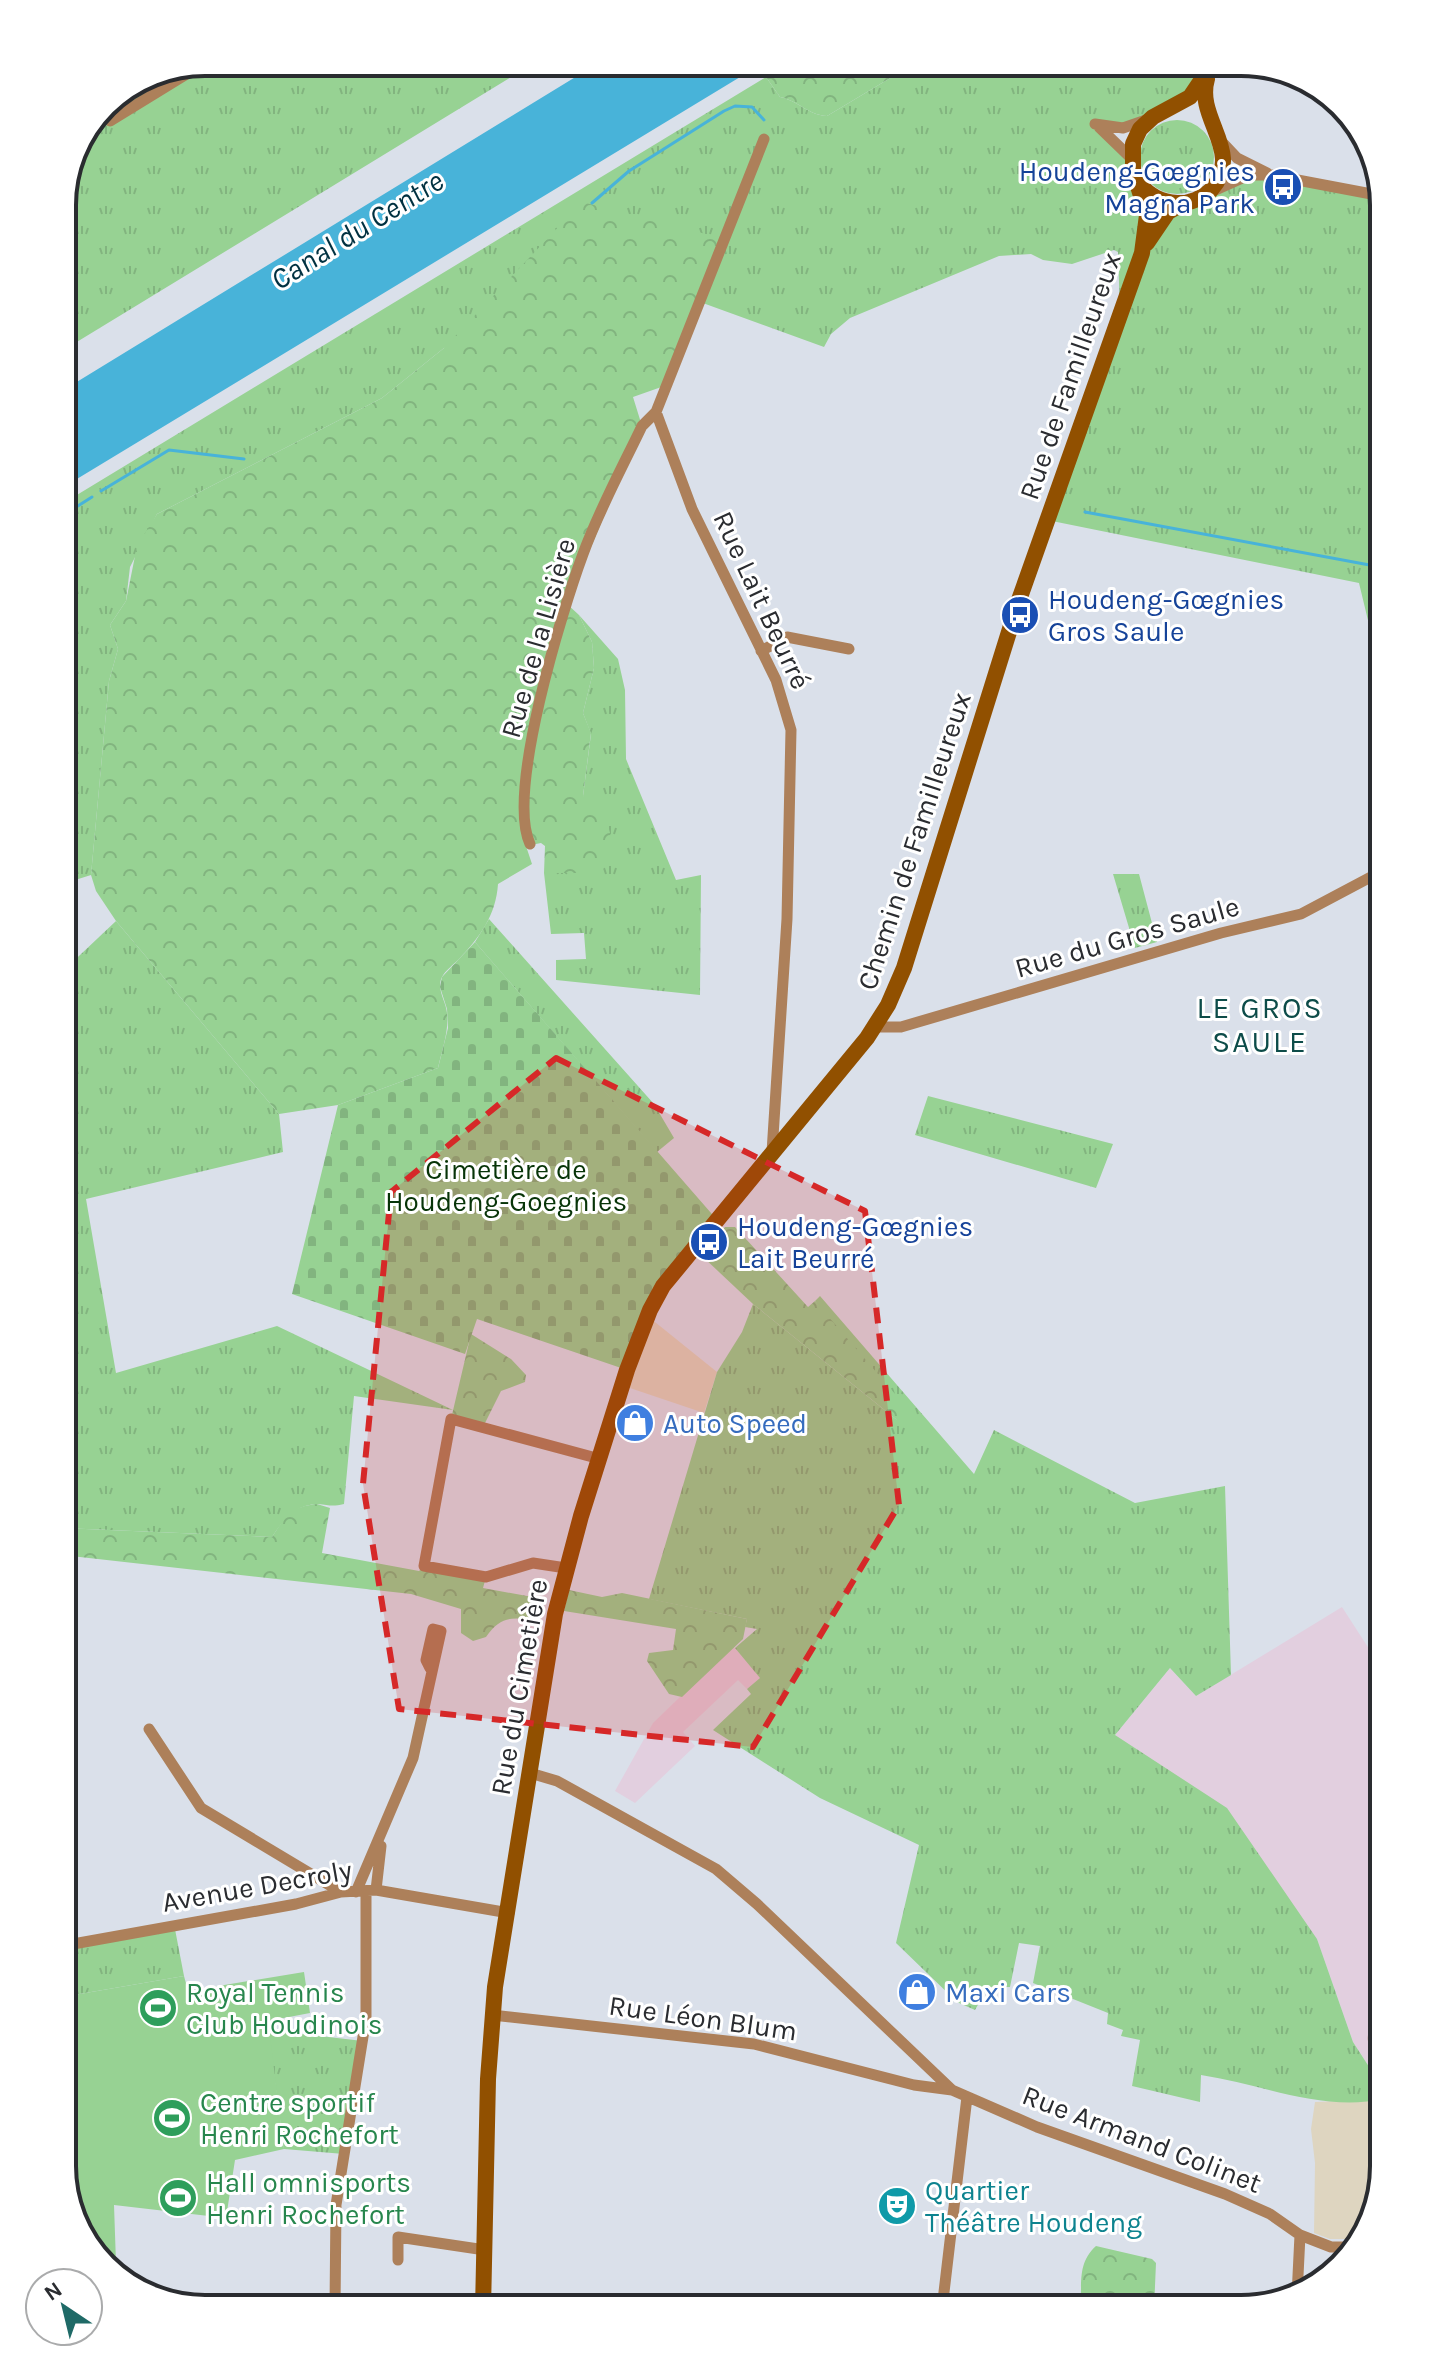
<svg xmlns="http://www.w3.org/2000/svg" width="1446" height="2371" font-family="Karla,sans-serif">
<defs>
<pattern id="grass-tufts" width="24" height="20" patternUnits="userSpaceOnUse" patternTransform="scale(2)"><rect width="24" height="20" fill="#97d293"/><path d="M3 7l-1-3M5 7V3M7 7l1-3M15 17l-1-3M17 17v-4M19 17l1-3" fill="none" stroke="#82b47f"/></pattern>
<pattern id="forest-crowns" width="20" height="18" patternUnits="userSpaceOnUse" patternTransform="scale(2)"><rect width="20" height="18" fill="#97d293"/><path d="M2 6a3 3 0 1 1 6 0M12 15a3 3 0 1 1 6 0" fill="none" stroke="#82b47f"/></pattern>
<pattern id="cemetery-stones" width="16" height="16" patternUnits="userSpaceOnUse" patternTransform="scale(2)"><rect width="16" height="16" fill="#97d293"/><path d="M2 7V4a2 2 0 0 1 4 0v3zM10 15v-3a2 2 0 0 1 4 0v3z" fill="#82b47f"/></pattern>
</defs>
<rect width="100%" height="100%" fill="#dae0ea"/>
<path fill="#ded5c0" d="M650 1318 717 1372 704 1413 627 1387Z
M1384 2099V2166L1362 2239H1330L1314 2233 1315 2163 1311 2129 1315 2102Z"/>
<path fill="#e2cfdf" d="M1342 1607 1384 1672V2020L1374 2029 1384 2064V2090L1353 2042 1317 1939 1115 1735 1170 1668 1196 1696Z
M733 1646 761 1678 747 1689 738 1680 683 1732 695 1746 635 1803 615 1791 653 1723Z"/>
<path fill="url(#grass-tufts)" d="M205 62H536L62 351V196L104 104 151 73Z
M917 62H1212L1200 85 1123 128 1098 125 1122 146 1155 226 1249 175 1382 196 1384 687 1359 583 1047 520 1120 313 1118 252 1114 250 1072 264 1043 260 1031 254 999 256 850 318 831 334 824 347 700 302 444 348 382 398 157 514 130 567 126 601 110 625 118 649 109 681 91 875 72 881 62 873V504L766 77 780 97C799 101 808 115 827 116Z
M1140 157a37 37 0 1 1 74 0a37 37 0 1 1-74 0Z
M579 615 618 659 625 690 626 759 676 880 701 875 700 995 556 980V960L586 959 584 933 551 934 544 873H600L583 796 591 734 583 713 594 668 592 642Z
M1113 874H1139L1157 942 1135 948Z
M489 919 654 1104 674 1138 657 1152 475 942Z
M116 921 279 1114 283 1152 86 1199 116 1373 277 1326 453 1410 354 1396 344 1504C332 1507 329 1505 318 1504 296 1504 282 1521 272 1537L62 1528V972Z
M928 1096 1113 1144 1096 1188 915 1135Z
M820 1296 974 1474 994 1430 1135 1503 1225 1486 1231 1675 1196 1696 1170 1668 1115 1735 1227 1808 1317 1939 1353 2042 1384 2090V2099C1321 2112 1262 2084 1201 2075L1200 2102 1132 2086 1140 2040 1121 2036 1123 2030 1107 2024 1108 2013 1033 1983 1040 1946 1019 1943 1010 1987H988L975 2010 957 2002 896 1943 919 1845 820 1798 713 1730 751 1694 747 1689 760 1678 735 1648 757 1629 745 1627 747 1619 649 1599 717 1372 742 1332 753 1304 897 1420 815 1301Z
M174 1924 184 1976 68 1996 62 1946Z
M268 2030 363 2041 344 2154 284 2149Z"/>
<path fill="url(#forest-crowns)" d="M789 62H917L827 116C808 115 799 101 780 97L766 77Z
M582 202 725 239 667 385 633 397 642 426 567 604 579 615 592 642 594 668 583 713 591 733 583 796C606 808 612 831 613 856L600 873H544L545 846 541 843 526 846 532 864 498 884C496 915 480 937 459 959 454 964 445 971 442 977 436 989 446 1001 447 1013 449 1032 442 1050 438 1068L338 1105 279 1114 116 921 96 891 91 875 109 681 118 649 110 625 126 601 137 546 157 514 382 398 444 348Z
M725 1227H735L808 1307 815 1301 908 1409 897 1420 753 1304 702 1256Z
M471 1334 511 1359 526 1375 525 1382 501 1391 483 1427 451 1419Z
M317 1504 330 1508 322 1553 419 1571 424 1566 486 1577 483 1588 538 1598 542 1602 538 1621C513 1617 501 1615 486 1637L473 1641 461 1633V1609L411 1594 62 1555V1528L272 1537C284 1518 292 1506 317 1504Z
M569 1590 602 1597 622 1593 747 1619 743 1639 682 1697 669 1694 647 1661 649 1653 673 1650 676 1629 564 1611Z
M1096 2246 1152 2259 1156 2263 1154 2309H1080C1083 2286 1076 2264 1096 2246Z"/>
<path fill="url(#cemetery-stones)" d="M475 942 718 1221 671 1275 627 1370 477 1319 465 1354 292 1294 338 1105 438 1068 448 1028 447 1009 440 987 442 977Z"/>
<path fill="#97d293" d="M62 1971 68 1996 184 1976 188 1991 304 1972 310 2013 268 2021 284 2149 235 2160 226 2218 114 2205 116 2263 107 2264 77 2229 62 2166Z"/>
<path fill="#48b3d9" d="M600 62H732L737 71 752 62H765L62 488V391Z"/>
<g fill="none" stroke-linecap="round" stroke-linejoin="round">
<path stroke="#48b3d9" stroke-width="3" d="M592 203 629 171 724 111 735 106 752 107 764 120
M101 491 169 450 244 459
M1085 512 1375 566 1384 564
M62 516 92 497"/>
<path stroke="#ad805a" stroke-width="11" d="M110 121 206 62
M1095 124 1123 128 1149 119
M1099 127 1131 158
M764 139 656 412 692 509 776 680 791 730 787 919 772 1152
M1221 141 1237 158 1267 173
M1211 192 1249 175H1271L1382 196
M761 651 787 637 849 649
M530 844C506 792 562 611 583 554 599 510 622 468 642 426L656 412
M876 1027H901L1221 933 1301 914 1384 870
M566 1568 533 1563 486 1577 424 1566 451 1419 600 1459
M149 1729 201 1808 341 1892
M530 1773 557 1781 716 1869 757 1904 952 2090
M376 1890 381 1846
M356 1892 413 1758 441 1631 433 1629 426 1660 430 1668
M62 1946 296 1904 341 1892 376 1890 509 1913
M492 2015 754 2044 914 2085 952 2090 1037 2127 1225 2194 1270 2214 1300 2235 1331 2247H1357
M1384 2064C1374 2047 1366 2034 1384 2020
M398 2260V2237L485 2250
M1297 2296 1300 2235
M335 2309 336 2205 366 2018V1891
M641 2309H681
M810 2309 942 2303
M942 2309 967 2097"/>
<path stroke="#915000" stroke-width="16" d="M1139 184C1150 196 1161 202 1177 203 1189 204 1203 198 1211 190 1245 152 1195 119 1207 79
M1147 243 1168 212 1182 204
M483 2309 488 2079 495 1987 555 1614 581 1516 627 1370 650 1310 663 1286 867 1038 888 1005 904 968 1019 600 1142 253 1147 215 1133 170V144L1140 129 1153 117 1190 97 1211 66"/>
</g>
<path fill="#d62828" fill-opacity="0.2" stroke="#d62828" stroke-width="6" stroke-dasharray="16 10" stroke-linejoin="round" d="M556 1058 865 1211 899 1505 753 1747 399 1709 363 1484 391 1192Z"/>
<defs>
<g id="bus-disc" transform="scale(2)"><circle r="9.5" fill="#1a4fb4" stroke="#fff"/><path d="M-5-6H5V4H4V6H2V4H-2V6H-4V4H-5ZM-3.5-4V0h7V-4ZM-3.5 1.2v1.5H-2V1.2ZM2 1.2v1.5H3.5V1.2Z" fill="#fff"/></g>
<g id="shop-disc" transform="scale(2)"><circle r="9.5" fill="#3f7fe0" stroke="#fff"/><path d="M-5-2.5h2.3a2.7 3.5 0 0 1 5.4 0H5L5.5 6h-11ZM-1.5-2.5h3a1.5 2.3 0 0 0-3 0Z" fill="#fff"/></g>
<g id="stadium-disc" transform="scale(2)"><circle r="9.5" fill="#2e9e5b" stroke="#fff"/><path d="M0-5a6.5 5 0 1 0 0 10a6.5 5 0 1 0 0-10ZM-3.5-1.8h7v3.6h-7Z" fill="#fff"/></g>
<g id="theatre-disc" transform="scale(2)"><circle r="9.5" fill="#0f9aa8" stroke="#fff"/><path d="M-5-5.5Q0-4 5-5.5V0Q5 5 0 6Q-5 5-5 0ZM-3.3-2.5H-1v1.5H-3.3ZM1-2.5H3.3v1.5H1ZM-2.8 1Q0 5.5 2.8 1Z" fill="#fff"/></g>
</defs>
<g fill-rule="evenodd">
<use href="#bus-disc" x="1283" y="187"/>
<use href="#bus-disc" x="1020" y="615"/>
<use href="#bus-disc" x="709" y="1242"/>
<use href="#shop-disc" x="635" y="1423"/>
<use href="#shop-disc" x="917" y="1992"/>
<use href="#stadium-disc" x="158" y="2008"/>
<use href="#stadium-disc" x="172" y="2118"/>
<use href="#stadium-disc" x="178" y="2198"/>
<use href="#theatre-disc" x="897" y="2206"/>
</g>
<g text-anchor="middle" dominant-baseline="central" stroke-width="6" stroke-linejoin="round" paint-order="stroke">
<g font-size="28" fill="#164399" stroke="#fff" text-anchor="start">
<text x="1255" y="171" text-anchor="end">Houdeng-Gœgnies<tspan x="1255" dy="32">Magna Park</tspan></text>
<text x="1048" y="599">Houdeng-Gœgnies<tspan x="1048" dy="32">Gros Saule</tspan></text>
<text x="737" y="1226">Houdeng-Gœgnies<tspan x="737" dy="32">Lait Beurré</tspan></text>
</g>
<g font-size="28" fill="#2a2c30" stroke="#fff">
<text transform="translate(1070 376) rotate(-71)">Rue de Familleureux</text>
<text transform="translate(762 600) rotate(65)">Rue Lait Beurré</text>
<text transform="translate(538 638) rotate(-74)">Rue de la Lisière</text>
<text transform="translate(914 841) rotate(-72)">Chemin de Familleureux</text>
<text transform="translate(1127 937) rotate(-16)">Rue du Gros Saule</text>
<text transform="translate(519 1687) rotate(-80)">Rue du Cimetière</text>
<text transform="translate(257 1886) rotate(-10)">Avenue Decroly</text>
<text transform="translate(703 2018) rotate(8)">Rue Léon Blum</text>
<text transform="translate(1142 2139) rotate(21)">Rue Armand Colinet</text>
</g>
<g font-size="28" fill="#073408" stroke="#fff">
<text x="506" y="1169">Cimetière de<tspan x="506" dy="32">Houdeng-Goegnies</tspan></text>
</g>
<g font-size="28" fill="#366cbe" stroke="#fff" text-anchor="start">
<text x="663" y="1423">Auto Speed</text>
<text x="945" y="1992">Maxi Cars</text>
</g>
<g font-size="28" fill="#27864d" stroke="#fff" text-anchor="start">
<text x="186" y="1992">Royal Tennis<tspan x="186" dy="32">Club Houdinois</tspan></text>
<text x="200" y="2102">Centre sportif<tspan x="200" dy="32">Henri Rochefort</tspan></text>
<text x="206" y="2182">Hall omnisports<tspan x="206" dy="32">Henri Rochefort</tspan></text>
</g>
<g font-size="28" fill="#0d838f" stroke="#fff" text-anchor="start">
<text x="925" y="2190">Quartier<tspan x="925" dy="32">Théâtre Houdeng</tspan></text>
</g>
<g font-size="30" font-style="italic" fill="#003141" stroke="#fff">
<text transform="translate(357 230) rotate(-32)">Canal du Centre</text>
</g>
<g font-size="30" letter-spacing="2" fill="#0d4c49" stroke="#fff">
<text x="1260" y="1008">LE GROS<tspan x="1260" dy="34">SAULE</tspan></text>
</g>
</g>
<path d="M0 0H1446V2371H0ZM205 76H1241A129 129 0 0 1 1370 205V2166A129 129 0 0 1 1241 2295H205A129 129 0 0 1 76 2166V205A129 129 0 0 1 205 76Z" fill="#fff" fill-rule="evenodd"/>
<path fill="none" stroke="#2a2c30" stroke-width="4" d="M205 76H1241A129 129 0 0 1 1370 205V2166A129 129 0 0 1 1241 2295H205A129 129 0 0 1 76 2166V205A129 129 0 0 1 205 76Z"/>
<g transform="translate(64 2307) rotate(325)"><circle r="38" fill="#ffffff" stroke="#aaabac" stroke-width="2"/>
<path d="M0-6L14 30L0 20L-14 30Z" fill="#1f6a67"/>
<text y="-12" font-size="22" font-weight="bold" text-anchor="middle" fill="#2a2c30">N</text>
</g>
</svg>
